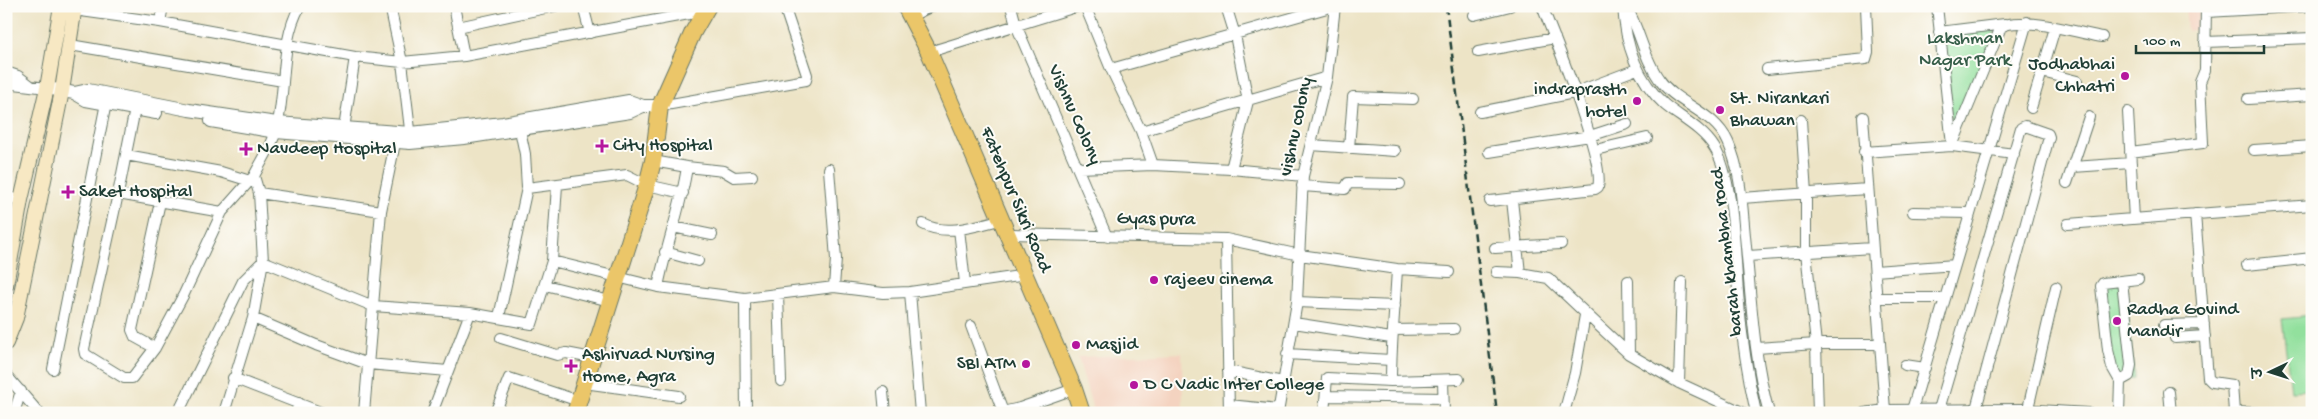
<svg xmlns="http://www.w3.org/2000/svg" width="2318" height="419" font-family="'Gochi Hand','Playpen Sans Deva',sans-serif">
<rect width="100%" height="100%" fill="#fdfcf7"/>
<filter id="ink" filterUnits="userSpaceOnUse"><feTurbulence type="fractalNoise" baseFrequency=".02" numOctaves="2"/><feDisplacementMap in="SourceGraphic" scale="10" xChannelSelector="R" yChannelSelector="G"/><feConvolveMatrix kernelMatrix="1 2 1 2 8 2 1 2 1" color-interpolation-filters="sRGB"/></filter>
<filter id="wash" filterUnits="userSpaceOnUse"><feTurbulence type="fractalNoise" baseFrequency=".0096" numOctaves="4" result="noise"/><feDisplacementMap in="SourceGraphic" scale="20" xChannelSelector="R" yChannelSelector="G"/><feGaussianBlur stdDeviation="1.12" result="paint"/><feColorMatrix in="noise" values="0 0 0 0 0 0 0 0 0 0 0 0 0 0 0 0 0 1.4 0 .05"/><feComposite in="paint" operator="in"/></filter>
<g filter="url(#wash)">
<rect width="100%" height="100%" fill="#ede4c6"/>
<path fill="#f4d3c0" d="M2185 6H2200L2199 29 2187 31Z
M1182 353 1183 413H1094L1078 357Z"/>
<path fill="#92e09d" stroke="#588e68" d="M1996 29 1953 136 1943 32Z
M2125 281 2134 378 2112 379 2102 285Z
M2312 316V390L2291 391 2282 319Z"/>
</g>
<g filter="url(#ink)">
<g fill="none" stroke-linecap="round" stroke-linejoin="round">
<g stroke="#677767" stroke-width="12">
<path id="minor" d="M390 6 402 62 411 138
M454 6 464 56
M583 6 590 33
M1011 6 1016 25 1107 237
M1085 6 1111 69 1334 6
M1226 6 1235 35 1248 101 1231 169
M1623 6C1625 43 1637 80 1665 105 1681 118 1703 129 1714 147 1735 179 1735 264 1739 304 1742 341 1748 377 1756 413
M1626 6C1640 29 1643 57 1659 79 1677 105 1714 111 1728 142 1741 171 1742 204 1745 236 1751 294 1753 356 1769 413
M1937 6 1952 145
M74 10 160 22 355 57 402 62 464 56 705 11
M2207 12 2312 6
M1474 15 1510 6
M911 16 932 6
M160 22 163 6
M458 27 555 6
M1939 32 2005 24
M2205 42 2312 38
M70 45 283 81
M929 52 1079 6
M1478 52 1555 38
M1111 69 1141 131 1153 165
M1767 69 1866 59 1868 52 1866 6
M6 72 18 76 31 86
M2042 72 2077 81
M6 83 47 88
M2248 99 2312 95
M136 104 118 194 84 349 85 354 124 378H132L155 348 184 294 222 212 254 176
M660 106 806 80 807 75 784 6
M2031 108 2055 28
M1480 112 1574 93 1637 69
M2128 112 2134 219
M1863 117 1885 410
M1801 120 1806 194V252L1816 344 1818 413
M1141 131 1327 77
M343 135 355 57
M1311 145 1395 151
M1952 146 2001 27C2018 15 2080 33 2102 37
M1349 148 1353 97 1413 99
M1595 150 1647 138
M2254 150 2312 146
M1489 152 1590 136 1627 124
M1864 152 1952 146 2014 154
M2130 152 2203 143 2200 82 2205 70 2206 6
M126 155 221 172 250 181
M653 161 687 167C681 208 666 246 658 287
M687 167 724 171 734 177 752 176
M2073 167 2131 163
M1079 168 1153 165 1231 169 1303 176
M829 169 836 259 834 287
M2067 183 2089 117
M1302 186 1345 189 1348 183 1400 184
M527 188 627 175 647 185 683 193
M259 193 381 211
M118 194 222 212
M6 197 21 200
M1742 198 1867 189
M1512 200 1520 273
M1490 201 1595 189 1598 187C1606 161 1554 37 1542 6
M1913 212 1969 213
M2195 214 2208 378 2212 382 2232 385 2234 412 2260 413
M923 224C947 237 978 225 1003 219
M2068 224 2312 205
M673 227 712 235
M959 229 965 283
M1008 234 1226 239 1300 255 1397 269 1449 272
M1226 239 1229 413
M1495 248 1561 244
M665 252 698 261
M1748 256 1872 248
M552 261 658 287 745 298 834 287 883 293 910 292 1026 275
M2247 265 2312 258
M1875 271 1955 265
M1496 272 1520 273 1548 278 1629 354 1679 383 1744 413
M1628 281 1629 354
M545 285 610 301
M910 292 920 413
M778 295 781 381
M745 298 746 413
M1877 298H1945
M1297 302 1395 306
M499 317 527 188 525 154 520 130
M253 318 316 345 368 364 448 371
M1294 323 1391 338
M2164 325 2204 324
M971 326 1003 412
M1393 330 1454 329
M501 338 557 355 566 353 592 358
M2175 338 2205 336
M155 348 135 337 132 330 160 202
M1757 348 1816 344H1880
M1287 354 1391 360
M1905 365 1925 368
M53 369 106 103
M1228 371 1283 382
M6 375 39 413
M233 378 323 413
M1391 381C1391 343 1395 307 1397 269
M1443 381 1444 413
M2120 381 2129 376 2131 365 2122 281
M584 383 679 396
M1679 383 1682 282
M883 392 885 413
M2169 392 2171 413
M1326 396 1443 398
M1229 405 1279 410
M1912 410 2027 22
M14 413 21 391
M178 413 243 281 263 261 373 306 470 313 532 324 552 261 557 185
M224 413 253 318 263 261 259 193 254 176C261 162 272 146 276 131 287 91 279 43 300 6
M296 413 299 403
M364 413 381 211 395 143
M432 413 470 313
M495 413 509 378 579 401
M998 413 1020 408 1074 389
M1278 413 1297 302 1303 176 1327 77 1335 6
M1324 413 1327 378 1391 381 1459 379
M1564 413 1575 373 1585 315
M1864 413 1885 410 2022 409 2088 413
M1938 413 2021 128 2025 126 2048 134 2049 137 1976 409
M2027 413 2056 287
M2119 413 2120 381 2112 367 2108 350 2101 286 2103 283 2138 279"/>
</g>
<g stroke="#677767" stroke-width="14">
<path id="tertiary" d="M47 88 74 93 88 90 189 110 277 123 411 133 503 123 629 101 643 106H660
M74 93 86 100 156 113
M211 121 276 132 410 143 464 138 630 112 643 106"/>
</g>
<g stroke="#677767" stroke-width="16">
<path id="secondary" d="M6 285 21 200 47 88 61 6
M6 343 16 318 62 91 75 6"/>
</g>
<g stroke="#677767" stroke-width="18">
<path id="primary" d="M905 6 929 52 1074 389 1082 413
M575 413 647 185 653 161 660 106 693 32 708 6"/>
</g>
<use href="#minor" stroke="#fff" stroke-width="10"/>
<use href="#tertiary" stroke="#fff" stroke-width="12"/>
<use href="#secondary" stroke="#f7e8c3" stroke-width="14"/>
<use href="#primary" stroke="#ebc669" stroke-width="16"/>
<path stroke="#1f3d34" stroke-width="2.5" stroke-dasharray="8 4" stroke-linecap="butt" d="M1446 6 1497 413"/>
</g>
</g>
<g fill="#b5179e" stroke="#fdfcf7" stroke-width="2">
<circle cx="2125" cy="76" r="5"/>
<circle cx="1637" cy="101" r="5"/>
<circle cx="1720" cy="110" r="5"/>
<path d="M599.5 138.5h5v5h5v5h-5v5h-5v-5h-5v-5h5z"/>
<path d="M243.5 141.5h5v5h5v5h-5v5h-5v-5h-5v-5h5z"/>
<path d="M65.5 184.5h5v5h5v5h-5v5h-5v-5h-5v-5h5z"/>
<circle cx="1154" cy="280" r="5"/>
<circle cx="2117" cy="321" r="5"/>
<circle cx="1076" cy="345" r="5"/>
<circle cx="1026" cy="364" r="5"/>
<path d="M568.5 358.5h5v5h5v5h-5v5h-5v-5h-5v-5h5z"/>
<circle cx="1134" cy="385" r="5"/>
</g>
<g text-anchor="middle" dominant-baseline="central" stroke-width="4" stroke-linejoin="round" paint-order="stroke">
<g font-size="19" fill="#365e49" stroke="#fdfcf7">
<text x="1965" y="39">Lakshman<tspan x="1965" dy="22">Nagar Park</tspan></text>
</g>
<g font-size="19" fill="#1f3d34" stroke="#fdfcf7" text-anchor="start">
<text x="2115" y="65" text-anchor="end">Jodhabhai<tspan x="2115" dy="22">Chhatri</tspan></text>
<text x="1627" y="90" text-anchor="end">indraprasth<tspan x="1627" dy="22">hotel</tspan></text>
<text x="1730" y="99">St. Nirankari<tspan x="1730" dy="22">Bhawan</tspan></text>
<text x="613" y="146">City Hospital</text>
<text x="257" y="149">Navdeep Hospital</text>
<text x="79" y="192">Saket Hospital</text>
<text x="1164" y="280">rajeev cinema</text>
<text x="2127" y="310">Radha Govind<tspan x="2127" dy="22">Mandir</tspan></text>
<text x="1086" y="345">Masjid</text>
<text x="582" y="355">Ashirvad Nursing<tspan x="582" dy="22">Home, Agra</tspan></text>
<text x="1016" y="364" text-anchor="end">SBI ATM</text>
<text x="1144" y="385">D C Vadic Inter College</text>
</g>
<g font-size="19" fill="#1f3d34" stroke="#fdfcf7">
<text transform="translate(1074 115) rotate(66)">Vishnu Colony</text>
<text transform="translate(1297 127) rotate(-78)">vishnu colony</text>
<text transform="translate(1015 200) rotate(67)">Fatehpur Sikri Road</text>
<text transform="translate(1156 220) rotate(1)">Gyas pura</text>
<text transform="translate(1728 252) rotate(-97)">barah khambha road</text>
</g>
</g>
<rect width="2318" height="419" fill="none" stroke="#fdfcf7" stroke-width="25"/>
<g transform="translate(2270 372) rotate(266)" stroke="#fdfcf7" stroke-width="4" paint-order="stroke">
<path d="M0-4L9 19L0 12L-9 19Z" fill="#1f3d34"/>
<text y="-8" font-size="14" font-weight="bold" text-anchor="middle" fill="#1f3d34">उ</text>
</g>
<path d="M2136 45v8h128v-8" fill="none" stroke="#1f3d34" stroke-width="2.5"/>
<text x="2143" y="45" font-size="15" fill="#1f3d34" stroke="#fdfcf7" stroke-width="4" paint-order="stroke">100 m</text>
</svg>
